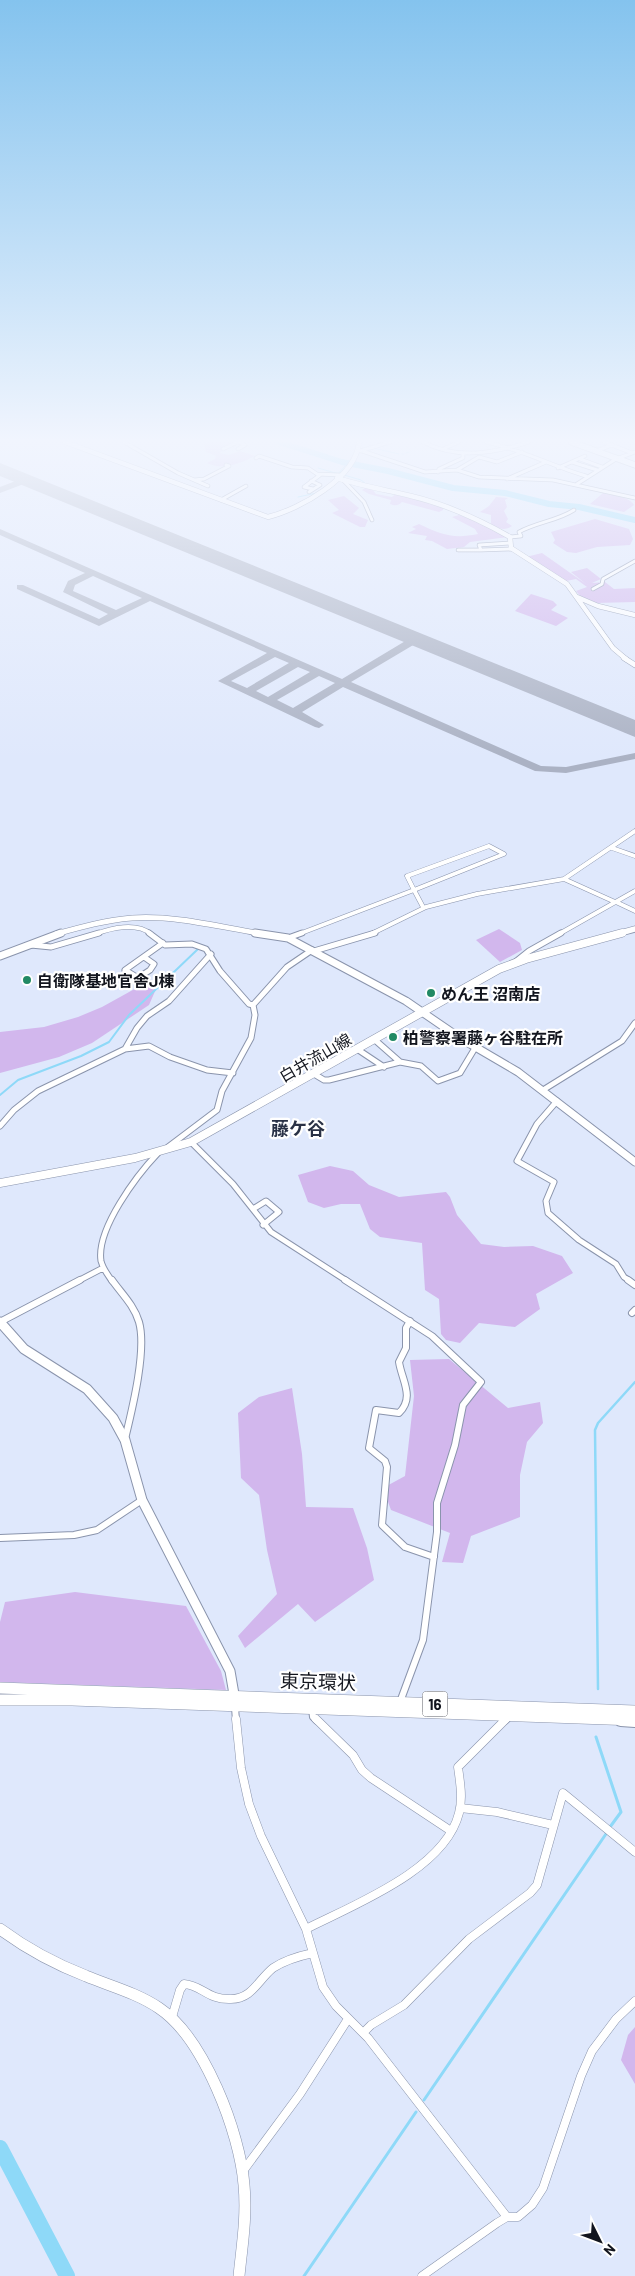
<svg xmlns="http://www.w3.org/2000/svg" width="635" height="2276" font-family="Barlow,'Noto Sans JP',sans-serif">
<rect width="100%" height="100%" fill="#dfe8fc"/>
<path fill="#d2b7ed" d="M211 442H235L222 449 220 453 229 455 240 451 255 456C241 463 223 471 207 463L215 459 216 456 206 452 204 444Z
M365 488 372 489 376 494 392 497 397 493 443 507V510L439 512 402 502C398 506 395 506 390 504L391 500 369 494 362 490Z
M603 493C612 495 630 497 634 505L624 512 590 504Z
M344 496 359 508 353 514 368 520 365 527H360L332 513 339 510 328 500Z
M496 497 508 498 505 500 507 507 504 511 508 519 506 522 512 526C505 531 499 529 491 524V515L480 512 489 506Z
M459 515 480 522 508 537 470 542 464 547 447 549 432 541 425 540 427 536 408 533 416 529 412 527 419 524C442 535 453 539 478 534L475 529 452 517Z
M595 519 629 529 633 539 630 545 597 547 576 553 567 552 553 543 555 540 551 532Z
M542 553 586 584 571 572 587 568 601 579 592 583 605 582 614 589 635 588V602L595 603 583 599 576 591 587 587 576 579 566 581 526 557Z
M531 594 553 601 557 605 551 610 568 618 556 626 515 611Z
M499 929 520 943 522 950 500 962 476 940Z
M160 980 149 1005 92 1043 59 1057 0 1073V1032L44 1027 78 1017 102 1007 149 981Z
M330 1166 353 1171 369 1185 399 1197 446 1192 450 1197 457 1215 481 1244 504 1247 533 1246 562 1256 573 1273 536 1294 540 1309 515 1327 479 1323 460 1343 446 1340 441 1334 439 1299 425 1290 422 1243 380 1237 370 1229 360 1204H341L324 1208 308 1202 298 1175Z
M449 1359 508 1408 540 1402 543 1423 527 1442 520 1475V1517L471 1536 463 1563 442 1562 450 1533 391 1510 383 1488 405 1476 414 1396 410 1360Z
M292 1388 302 1454 306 1507 353 1508 367 1548 374 1580 315 1622 298 1604 245 1648 238 1636 277 1594 267 1550 259 1495 241 1478 238 1413 259 1397Z
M75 1592 186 1606 221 1671 226 1690 0 1682V1622L5 1602Z
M635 2027V2084L621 2060 628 2035Z"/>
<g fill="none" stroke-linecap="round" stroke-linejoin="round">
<path stroke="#8ed9f8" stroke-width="1" d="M373 448 399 454
M406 453 409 452
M402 454H404
M318 468 339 474
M338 474 345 466
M344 475 361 480 366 484
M298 497 317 493"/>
<path stroke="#8ed9f8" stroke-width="2" d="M0 1095 18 1080 81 1056 109 1042 129 1015 198 949"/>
<path stroke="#8ed9f8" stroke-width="2.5" d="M598 1689 595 1430 598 1423 635 1382"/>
<path stroke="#8ed9f8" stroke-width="3" d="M596 1737 621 1812 610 1827
M424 2100 608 1831
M304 2276 416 2112"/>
<path stroke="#8ed9f8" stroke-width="6" d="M279 442 342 462 388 471 453 488 505 493 549 504 579 507 635 520"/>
<path stroke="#8ed9f8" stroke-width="16" d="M0 2148 67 2276"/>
<path fill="#abb2c4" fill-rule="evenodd" d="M26 477 29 478V482L0 493V487Z
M0 529 342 679 412 637H420V641L351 682 541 766 566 767 635 753V759L566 773 535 771 343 687 302 712 324 725 319 728 315 727 218 681 267 653 150 601 99 626 17 589V585H23L99 619 108 614 63 592 68 581 85 573 0 535ZM93 576 142 598 116 610 73 591 75 585ZM275 657 289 663 247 688 231 681ZM298 667 310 672 268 697 256 691ZM319 676 335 683 293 708 277 700Z"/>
<path fill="#abb2c4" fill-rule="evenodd" d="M0 463 635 720V737L0 476Z"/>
<g stroke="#8a94ac" stroke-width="4.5">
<path id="minor-far4" d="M124 442 178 473 208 486
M423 442C457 460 494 453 529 442
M486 442C520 449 552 466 586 476
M604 442 632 453
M223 449 238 442
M238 449 245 445 239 442
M443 449 459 442
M360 451 390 442
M362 451 425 472 457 470 479 477 553 480 635 498
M596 451 612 445
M256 458 259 456 292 467 308 468 317 474 340 475
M580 459 602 467
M572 462 597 470
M558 468 585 456
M457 470 479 457 497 462 522 452
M438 472 439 469 463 458V453
M342 479 364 502 372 520
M507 479 546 462
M194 480 204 479 229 466 226 465
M577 484 616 459 635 452
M313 489 304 487 320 475
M309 492 320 485 311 481
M221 500 246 486
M510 537 521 536 519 532C537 522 557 521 574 510
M510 543 479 545 481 550 513 549
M458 550H481
M593 589 602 584 603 579 635 561"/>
</g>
<g stroke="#8a94ac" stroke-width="5">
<path id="minor-far3" d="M489 846 504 854 414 890 407 876Z
M612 848 635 856
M564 879 635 831
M414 890 423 907
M616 902 635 911
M96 934C111 928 136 922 151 934
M299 934 414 890
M371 934 426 907 477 894 564 879 615 902
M559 934 635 891"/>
</g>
<g stroke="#8a94ac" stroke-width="7">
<path id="minor-far2" d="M149 933 165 945 192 944 206 949 220 971 249 1004 253 1005 255 1015 251 1038 222 1091 217 1110 168 1147
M288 938 302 933
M31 945 51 947 99 933
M314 951 375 933
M144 957 154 964 150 970 138 978 125 970 163 943
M514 963 529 951 561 933
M253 1005 287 967 312 950
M375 1040 400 1062
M125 1049 137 1028 147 1016 169 1001 211 954
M357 1049 384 1067
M314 1074 324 1080H329L400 1062 421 1066 438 1081 460 1073 475 1048
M543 1090 622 1041 635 1023
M557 1101 537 1124 517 1161 554 1182 546 1201 548 1213 579 1240 616 1264 624 1277 630 1281
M0 1126 14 1110 38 1091 125 1049 149 1046 170 1057 207 1070 233 1073
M191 1142 233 1184 271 1232 347 1281
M253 1209 266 1201 279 1212 263 1225
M78 1281 103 1268
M112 1281C108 1275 103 1269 101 1261 96 1229 137 1175 158 1153"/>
</g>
<g stroke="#8a94ac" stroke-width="8">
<path id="minor-far1" d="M112 1280C121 1293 134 1305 139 1322 147 1350 132 1410 125 1439
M345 1280 432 1336 481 1382 463 1405 455 1445 437 1503V1532L423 1640 400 1702
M628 1280 635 1285
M632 1313 635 1310
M410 1321 406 1328V1348L399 1362C402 1381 415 1397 399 1413L376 1410 369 1448 385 1461 387 1467 382 1525 405 1547 434 1557
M0 1322 80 1280
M0 1538 74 1535 97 1530 142 1500
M235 1707 236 1721
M312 1709 313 1717 317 1721
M505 1721 510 1716"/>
</g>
<g stroke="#8a94ac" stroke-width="9">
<path id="minor" d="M236 1719 241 1768 249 1804 261 1836 306 1929 323 1987 336 2006 368 2038 507 2217
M316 1719 353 1755 362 1770 371 1778 451 1831
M460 1808 497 1812 553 1825
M306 1929C353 1905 445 1870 459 1813 463 1798 460 1782 458 1767L506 1719
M172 2017 180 1990 184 1984C202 1985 207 2000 231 1999 252 1999 258 1980 273 1968 285 1960 299 1956 313 1953
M363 2033 371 2025 404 2005 469 1939 530 1893 537 1885 563 1793 635 1852
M243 2171 300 2094 348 2019
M422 2276 497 2223 507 2217H518L532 2205 543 2188 581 2076 592 2051 616 2019 635 2001"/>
</g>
<g stroke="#8a94ac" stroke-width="5.5">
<path id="tertiary-far4" d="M65 442 268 517C300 509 356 478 359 442
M337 478C362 486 386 490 411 496 445 504 480 520 510 537L511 548 567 584 613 648 626 659
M577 597 598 606 635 615"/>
</g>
<g stroke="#8a94ac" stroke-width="6">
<path id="tertiary-far3" d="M624 658 635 665
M56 934C81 927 106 920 132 918 175 915 220 927 263 934"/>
</g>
<g stroke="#8a94ac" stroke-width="9">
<path id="tertiary-far2" d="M255 933 288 938 406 1001 460 1038 518 1072 635 1162
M0 956 61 933"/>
</g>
<g stroke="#8a94ac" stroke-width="11">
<path id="tertiary-far1" d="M0 1322 24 1349 87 1389 113 1418 125 1440 142 1500 230 1671 235 1700"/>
</g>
<g stroke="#8a94ac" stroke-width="12">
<path id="tertiary" d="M0 1929C27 1949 55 1964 86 1976 110 1986 137 1993 159 2008 204 2038 240 2133 244 2185 247 2216 242 2246 239 2276"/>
</g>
<g stroke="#8a94ac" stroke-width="7">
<path id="secondary-far1" d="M617 934 635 929"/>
</g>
<g stroke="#8a94ac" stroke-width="9">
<path id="secondary" d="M0 1183 135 1158 191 1142 499 969 526 959 622 933"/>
</g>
<g stroke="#8a94ac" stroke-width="7">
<path id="primary" d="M571 442 635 465"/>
</g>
<g stroke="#8a94ac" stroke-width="12">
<path id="trunk-far1" d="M0 1688 635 1711
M0 1700H72L635 1720"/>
</g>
<g stroke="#8a94ac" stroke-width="16">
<path id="trunk" d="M621 1719 635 1720"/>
</g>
<use href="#minor-far4" stroke="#fff" stroke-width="3"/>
<use href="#minor-far3" stroke="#fff" stroke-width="4"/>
<use href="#minor-far2" stroke="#fff" stroke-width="5"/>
<use href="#minor-far1" stroke="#fff" stroke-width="6"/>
<use href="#minor" stroke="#fff" stroke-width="8"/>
<use href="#tertiary-far4" stroke="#fff" stroke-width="4.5"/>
<use href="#tertiary-far3" stroke="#fff" stroke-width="5"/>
<use href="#tertiary-far2" stroke="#fff" stroke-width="7"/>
<use href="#tertiary-far1" stroke="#fff" stroke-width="9"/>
<use href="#tertiary" stroke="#fff" stroke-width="11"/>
<use href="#secondary-far1" stroke="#fff" stroke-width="5.5"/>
<use href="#secondary" stroke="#fff" stroke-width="8"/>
<use href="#primary" stroke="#fff" stroke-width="5.5"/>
<use href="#trunk-far1" stroke="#fff" stroke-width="11"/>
<use href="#trunk" stroke="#fff" stroke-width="14"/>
</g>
<linearGradient id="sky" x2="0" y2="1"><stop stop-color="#84c3ee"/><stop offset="0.58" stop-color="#f1f5fe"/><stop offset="1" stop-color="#f1f5fe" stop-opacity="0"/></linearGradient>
<rect width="635" height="760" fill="url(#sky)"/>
<g fill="#218964" stroke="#fff" stroke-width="2">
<circle cx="27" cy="980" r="5"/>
<circle cx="431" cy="993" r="5"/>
<circle cx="393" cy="1037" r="5"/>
</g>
<g text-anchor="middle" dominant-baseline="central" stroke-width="4.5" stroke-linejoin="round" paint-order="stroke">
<rect fill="#fff" stroke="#595b62" stroke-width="1" x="422.5" y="1691.5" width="25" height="25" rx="4"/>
<g font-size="15" font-weight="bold" fill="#12151e">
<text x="435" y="1704">16</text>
</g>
<g font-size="16" font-weight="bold" fill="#12151e" stroke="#fff" text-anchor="start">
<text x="37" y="980">自衛隊基地官舎J棟</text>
<text x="441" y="993">めん王 沼南店</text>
<text x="403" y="1037">柏警察署藤ヶ谷駐在所</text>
</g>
<g font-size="16" fill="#12151e" stroke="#fff">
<text transform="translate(315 1057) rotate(-30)">白井流山線</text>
</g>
<g font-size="18" font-weight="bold" fill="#293145" stroke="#fff">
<text x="298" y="1128">藤ケ谷</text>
</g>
<g font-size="19" fill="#12151e" stroke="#fff">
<text transform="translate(318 1681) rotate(2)">東京環状</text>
</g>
</g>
<g transform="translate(600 2241) rotate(132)" stroke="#ffffff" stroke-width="4" paint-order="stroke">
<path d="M0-4L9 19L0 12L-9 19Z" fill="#12151e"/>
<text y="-8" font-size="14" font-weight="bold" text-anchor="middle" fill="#12151e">N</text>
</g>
</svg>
